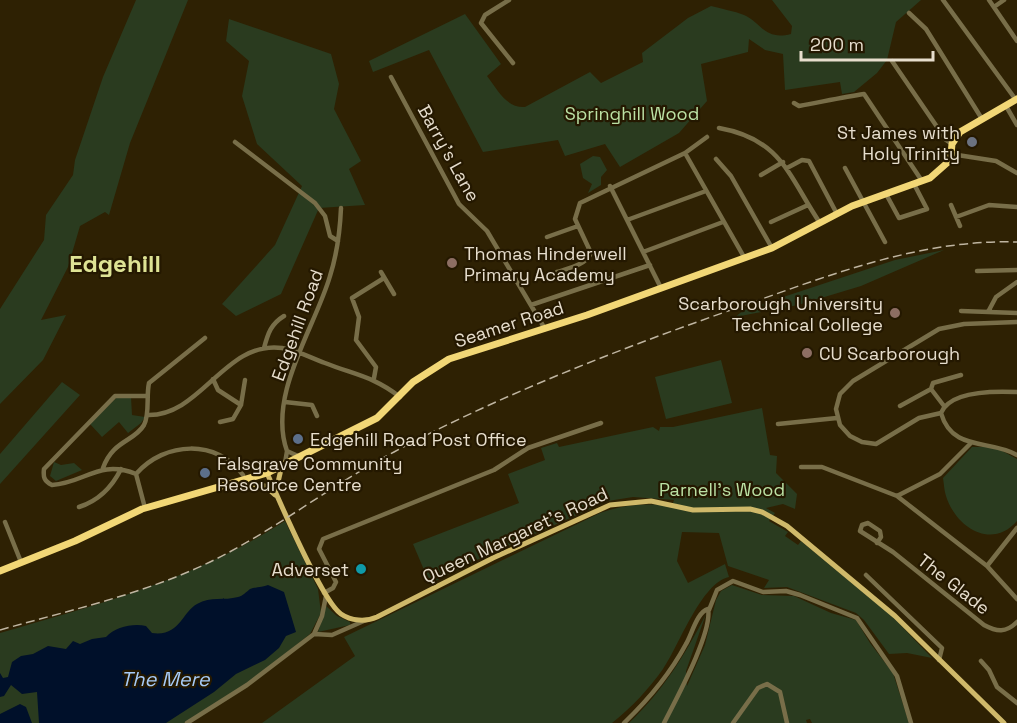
<svg xmlns="http://www.w3.org/2000/svg" width="1017" height="723" font-family="'Space Grotesk',sans-serif">
<rect width="100%" height="100%" fill="#2e2103"/>
<path fill="#2a3b1f" d="M136 0H188L130 143 109 215 105 212 80 226 68 267 41 320 66 315 43 360 0 404V309L44 240 46 215 73 175 75 160 103 77Z
M772 0H921L896 22 887 60 877 73 854 92 842 94 840 82 785 90 783 54 765 50 749 39 748 52 701 64 707 101 679 133 620 167 605 144 565 156 558 140 483 152 429 50 373 72 369 61 465 14 501 64 487 76C498 90 506 108 525 107L590 72 601 83 643 62 642 53 688 18 711 6C722 9 734 11 744 15 761 22 764 41 791 34L792 26Z
M229 19 331 54 339 84 334 109 361 161 349 169 365 205 319 208 281 294 236 316 222 304 275 245 302 186 257 144 242 96 249 61 226 41Z
M593 156 600 157 607 170 601 177V185L588 193 592 184 583 178 580 164Z
M944 250 861 286 798 305 735 317 744 310 895 260Z
M721 360 732 403 666 419 655 377Z
M62 382 80 395 0 484V454Z
M131 397 132 415 145 417 141 423 128 433 119 422 102 437 90 424 116 398Z
M762 408 770 455 777 456 776 473 797 494 795 509 783 504 766 508 775 513 769 521 788 532 785 536 798 545 801 541 893 617 932 658 907 653 889 654 864 620 856 613 787 587 764 588 769 580 728 566 719 533 682 532 677 561 688 583 725 564 729 577C701 583 679 646 663 669 648 690 632 707 612 723H262L355 656 344 637 600 513C625 504 647 503 672 506L674 500 633 497 608 501 468 564 430 584 413 544 519 503 508 474 545 460 541 448 557 443 559 447 653 427 659 431 660 427H673Z
M972 447H995L1017 459V521C992 550 956 528 946 496 944 490 944 484 943 478Z
M54 462 61 465 74 463 82 470 56 481 50 476Z
M285 521 318 589 321 613 310 634 255 678 184 723H0V633C100 604 197 578 285 521Z
M732 585 762 595 794 596 831 613 856 620 870 643 893 673 909 723H812L810 719 806 720 807 723H629C663 691 685 655 706 614L686 671 687 686 705 645 716 600 721 591Z
M326 606 337 616 350 622V625L318 632Z"/>
<path fill="#00102a" d="M268 585 284 592 296 632 286 636 279 648 265 660 236 674 214 692 166 723H39L37 692 22 694 11 685 4 696 0 697V673L3 678 8 677 12 662 21 656 33 654 48 646 66 649 73 641 80 644 92 639 106 637C115 627 133 623 146 626L152 633C180 637 182 612 197 604 211 596 224 601 238 597 243 596 246 592 250 589 256 587 263 587 268 585Z
M20 704 26 707 32 723H0V714Z"/>
<g fill="none" stroke-linecap="round" stroke-linejoin="round">
<path stroke="#786e49" stroke-width="4.5" d="M509 0 485 15 481 23 513 63
M943 0 1016 100
M989 0 1017 41
M994 7 1004 0
M909 13 926 29 982 119
M892 61 946 140 952 144
M391 77 459 204 487 231 545 329
M794 103 799 106C821 102 844 97 864 94L922 181
M1006 106 1017 125
M719 128C782 139 789 177 820 223
M235 142 315 203 325 216 330 236 338 241
M685 153 744 257
M951 154 996 161 1017 173
M716 159 731 176 772 248
M787 168 802 160 809 161 837 214
M845 168 885 242
M761 175 783 162
M610 186 661 288
M886 194 899 218 927 209 914 184
M951 205 960 226
M956 217 989 205 1017 207
M627 220 706 191
M771 222 808 205
M547 237 578 226
M643 252 723 222
M977 271 1017 270
M381 272 394 294
M557 272C569 268 586 265 591 253L575 219 580 203 685 153 707 137
M531 305 650 265
M961 311 1017 313
M988 312 996 297 1017 282
M264 348C268 333 271 324 284 316
M374 378 376 367 356 340 359 317 352 298 384 278
M213 379 218 390 241 405 245 380
M285 402 312 405 317 416
M900 406 931 389
M944 406 931 389 933 383 961 375
M941 413 919 418 876 444 862 442 850 436 840 425 836 409 840 394 853 381 939 329 964 324 1017 322
M941 413C952 452 990 439 1017 455
M941 413C950 390 996 391 1017 392
M147 415C201 417 225 340 282 348 297 350 311 358 325 363 355 375 373 376 400 397
M220 422 233 419 241 405
M778 424 837 418
M287 451C267 395 315 328 330 276 337 254 340 231 341 208
M285 463 287 451 298 456
M801 467H822L897 496 987 566 1017 599
M103 468C113 440 134 442 144 425 150 414 146 396 149 383L205 338
M136 474C99 459 85 483 52 485 44 481 43 477 44 469L115 396H146
M897 496 940 474 970 444
M79 507C98 501 112 487 121 469
M145 508 136 474C165 441 217 439 243 475
M5 522 21 562
M877 543 881 537 880 531 868 523 862 525 860 531 893 552 984 625C997 632 1006 633 1017 622
M987 566 1017 528
M866 575 942 648 939 660
M324 593 333 588 336 582 319 549 323 539 494 470 528 448 601 423
M709 610 717 590 733 581 763 592 786 591 800 595 857 618 897 676 911 723
M314 634 332 635 366 620
M981 661 989 670 997 687 1017 703
M187 723 247 685 314 634 322 616 326 596
M624 723C648 700 670 674 686 644 692 634 697 612 708 609 713 632 675 701 664 723
M733 723 758 688 767 684 780 692 787 723"/>
<path stroke="#cfb96a" stroke-width="5" d="M267 473C279 500 322 601 341 614 351 621 366 622 377 617L493 558 610 505 651 501 693 510 750 509 762 512 787 526 895 616 1004 723
M241 483 265 486 275 495
M276 491 282 465"/>
<path stroke="#f2d776" stroke-width="7" d="M0 571 75 541 142 509 267 473 377 418 413 382 449 359 587 315 772 248 852 206 930 178 947 163 951 154 952 144 960 132 1017 99"/>
<path stroke="#bfb5a1" stroke-width="1.5" stroke-dasharray="9 4.5" stroke-linecap="butt" d="M0 630C70 610 144 594 210 562 274 531 331 485 394 452 506 392 625 347 745 305 833 274 922 239 1017 242"/>
</g>
<circle fill="#6b7280" stroke="#241800" stroke-width="2" cx="972" cy="142" r="6"/>
<g fill="#8d6e63" stroke="#241800" stroke-width="2">
<circle cx="452" cy="263" r="6"/>
<circle cx="895" cy="313" r="6"/>
<circle cx="807" cy="353" r="6"/>
</g>
<g fill="#5c6f8a" stroke="#241800" stroke-width="2">
<circle cx="298" cy="439" r="6"/>
<circle cx="205" cy="473" r="6"/>
</g>
<circle fill="#0f9aa8" stroke="#241800" stroke-width="2" cx="361" cy="569" r="6"/>
<g text-anchor="middle" dominant-baseline="central" stroke-width="4.5" stroke-linejoin="round" paint-order="stroke">
<g font-size="18" fill="#bbe1a4" stroke="#241800">
<text x="632" y="113">Springhill Wood</text>
<text x="722" y="489">Parnell's Wood</text>
</g>
<g font-size="18" fill="#e7decd" stroke="#241800" text-anchor="start">
<text x="960" y="132" text-anchor="end">St James with<tspan x="960" dy="21">Holy Trinity</tspan></text>
<text x="464" y="253">Thomas Hinderwell<tspan x="464" dy="21">Primary Academy</tspan></text>
<text x="883" y="303" text-anchor="end">Scarborough University<tspan x="883" dy="21">Technical College</tspan></text>
<text x="819" y="353">CU Scarborough</text>
<text x="310" y="439">Edgehill Road Post Office</text>
<text x="217" y="463">Falsgrave Community<tspan x="217" dy="21">Resource Centre</tspan></text>
<text x="349" y="569" text-anchor="end">Adverset</text>
</g>
<g font-size="18" fill="#e7decd" stroke="#241800">
<text transform="translate(449 153) rotate(61)">Barry's Lane</text>
<text transform="translate(509 324) rotate(-18)">Seamer Road</text>
<text transform="translate(297 325) rotate(-70)">Edgehill Road</text>
<text transform="translate(515 535) rotate(-25)">Queen Margaret's Road</text>
<text transform="translate(954 584) rotate(38)">The Glade</text>
</g>
<g font-size="20" font-style="italic" fill="#a7cbf7" stroke="#241800">
<text x="165" y="679">The Mere</text>
</g>
<g font-size="24" font-weight="bold" fill="#dee394" stroke="#241800">
<text x="115" y="263">Edgehill</text>
</g>
</g>
<path d="M801 51v9h132v-9" fill="none" stroke="#e7decd" stroke-width="3"/>
<text x="810" y="51" font-size="18" fill="#e7decd" stroke="#241800" stroke-width="4.5" paint-order="stroke">200 m</text>
</svg>
